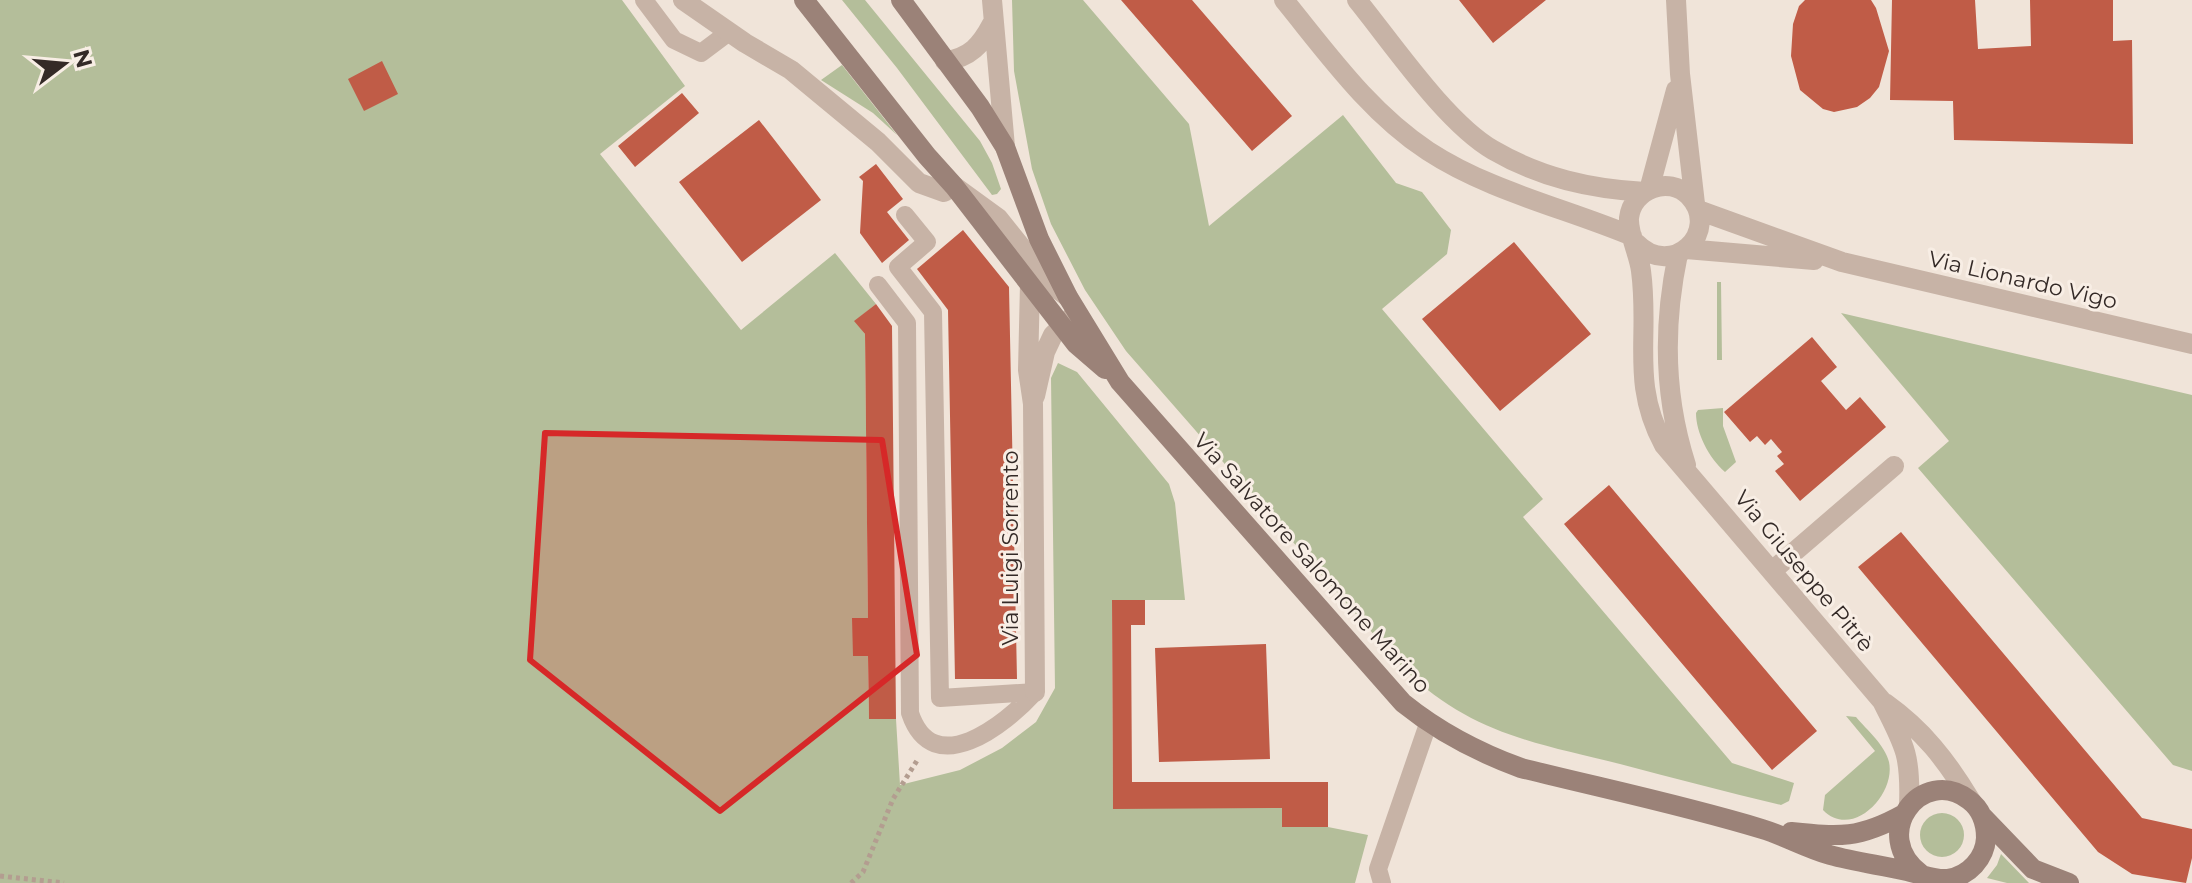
<svg xmlns="http://www.w3.org/2000/svg" width="2192" height="883" font-family="Montserrat,sans-serif">
<rect width="100%" height="100%" fill="#f0e4d9"/>
<path fill="#b4be9a" d="M0 0H622L685 86 600 154 741 330 835 253 876 304 855 321 865 334 868 618H853V655L868 656 869 718 896 719 900 785 960 770 1002 748 1036 722 1055 688 1051 378 1058 363 1077 372 1169 484 1175 503 1185 600H1112L1113 808H1282L1283 827H1328L1368 835 1355 883H0Z
M842 0H865L980 141 992 163 1001 189 997 194 992 195 897 68Z
M1012 0H1083L1189 124 1209 226 1343 115 1396 183 1422 192 1451 230 1447 254 1382 309 1543 499 1523 517 1732 763 1794 783 1789 801 1781 805C1727 792 1673 778 1620 764 1534 743 1470 733 1404 669L1126 351 1085 290 1051 224 1032 169 1014 71Z
M842 65 897 135 873 113 821 80Z
M1717 282H1721L1722 360H1717Z
M1841 313 2192 395V771L2173 765 1918 468 1949 441Z
M1723 408V426L1736 462 1725 472C1709 458 1696 433 1696 413L1698 410Z
M1846 716 1856 717C1867 730 1885 745 1889 762 1896 795 1852 840 1823 810L1825 795 1875 751Z
M1920 835a22 22 0 1 1 44 0a22 22 0 1 1-44 0Z
M2001 854 2029 883H2007L1987 878 1997 865Z"/>
<path fill="#c05c47" d="M1121 0H1192L1292 116 1252 151Z
M1459 0H1546L1493 43Z
M1805 0H1871L1876 8 1889 51 1879 87 1870 98 1857 107 1834 112 1823 109 1800 90 1791 56 1793 24 1799 6Z
M1892 0H1975L1978 49 2031 46 2030 0H2113V41L2132 40 2133 144 1954 140 1953 101 1890 100Z
M382 61 398 94 364 111 348 79Z
M682 93 699 113 635 167 618 146Z
M759 120 821 200 742 262 679 182Z
M876 164 903 199 887 212 909 240 882 263 860 233 863 181 859 177Z
M963 230 1009 287 1017 679H955L948 310 917 269Z
M1514 242 1591 334 1500 411 1422 319Z
M876 304 892 326 896 719H869L868 656H853L852 618H868L865 334 854 321Z
M1812 337 1837 367 1821 381 1846 410 1860 397 1886 427 1800 501 1775 471 1784 464 1777 456 1782 452 1771 439 1765 445 1757 436 1750 442 1724 412Z
M1609 485 1817 731 1772 770 1564 524Z
M1901 532 2142 818 2192 829V858L2186 883 2132 874 2098 852 1858 567Z
M1112 600H1145V625H1131L1132 782H1328V827H1282V808L1113 809Z
M1266 644 1270 759 1159 762 1155 648Z"/>
<g fill="none" stroke-linecap="round" stroke-linejoin="round">
<path stroke="#b39d90" stroke-width="5" stroke-dasharray="4 4" stroke-linecap="butt" d="M0 876 64 883
M851 883 863 872 893 799 918 759"/>
<path stroke="#c7b3a6" stroke-width="18" d="M644 0 674 40 701 53 729 32
M905 215 927 242 898 267 933 312 940 698 1035 692
M878 285 907 323 910 713C933 782 1005 725 1035 692
M1382 883 1378 869 1428 724"/>
<path stroke="#c7b3a6" stroke-width="20" d="M683 0 745 43 791 70 878 142 919 183 944 192 954 186 998 218 1050 283 1068 297
M992 0 1005 147
M1284 0C1328 54 1369 112 1428 151 1489 191 1565 208 1632 236
M1357 0C1392 43 1446 123 1493 150 1541 178 1591 189 1645 192
M1676 0 1680 74 1695 204
M945 61C970 58 981 45 992 24
M1649 190 1676 90
M1698 210 1842 262 2192 344
M1636 243C1672 280 1722 231 1689 196 1669 175 1632 189 1629 218 1628 234 1639 254 1641 271 1650 337 1630 382 1664 445L1882 701C1905 746 1911 755 1909 806
M1686 249 1814 260
M1678 254C1663 325 1664 397 1686 465
M1030 284 1028 370 1033 404 1035 692
M1035 396 1045 352 1053 335 1073 316
M1772 571 1894 466
M1885 703C1923 730 1947 761 1971 801"/>
<path stroke="#9b8278" stroke-width="20" d="M804 0 927 156 954 186 1076 344 1105 369
M901 0 980 107 1005 147 1039 239 1068 297 1120 382 1403 703C1439 732 1477 752 1521 768 1601 788 1683 805 1762 829 1785 836 1806 848 1830 855 1855 862 1881 865 1907 871 1920 874 1934 880 1948 879 1969 876 1985 858 1986 838 1986 823 1981 809 1969 800 1922 764 1868 835 1921 874
M1983 817 2033 869 2069 883
M1791 832C1840 837 1859 839 1904 814"/>
</g>
<path fill="#d62828" fill-opacity="0.2" stroke="#d62828" stroke-width="6" stroke-linejoin="round" d="M545 433 882 440 917 655 720 811 530 660Z"/>
<g text-anchor="middle" dominant-baseline="central" stroke-width="6" stroke-linejoin="round" paint-order="stroke">
<g font-size="22" fill="#342a27" stroke="#f8eee5">
<text transform="translate(2023 280) rotate(13)">Via Lionardo Vigo</text>
<text transform="translate(1010 548) rotate(-90)">Via Luigi Sorrento</text>
<text transform="translate(1312 563) rotate(48)">Via Salvatore Salomone Marino</text>
<text transform="translate(1804 571) rotate(50)">Via Giuseppe Pitrè</text>
</g>
</g>
<g transform="translate(64 64) rotate(74)" stroke="#f8eee5" stroke-width="6" paint-order="stroke">
<path d="M0-6L14 30L0 20L-14 30Z" fill="#342a27"/>
<text y="-12" font-size="22" font-weight="bold" text-anchor="middle" fill="#342a27">N</text>
</g>
</svg>
